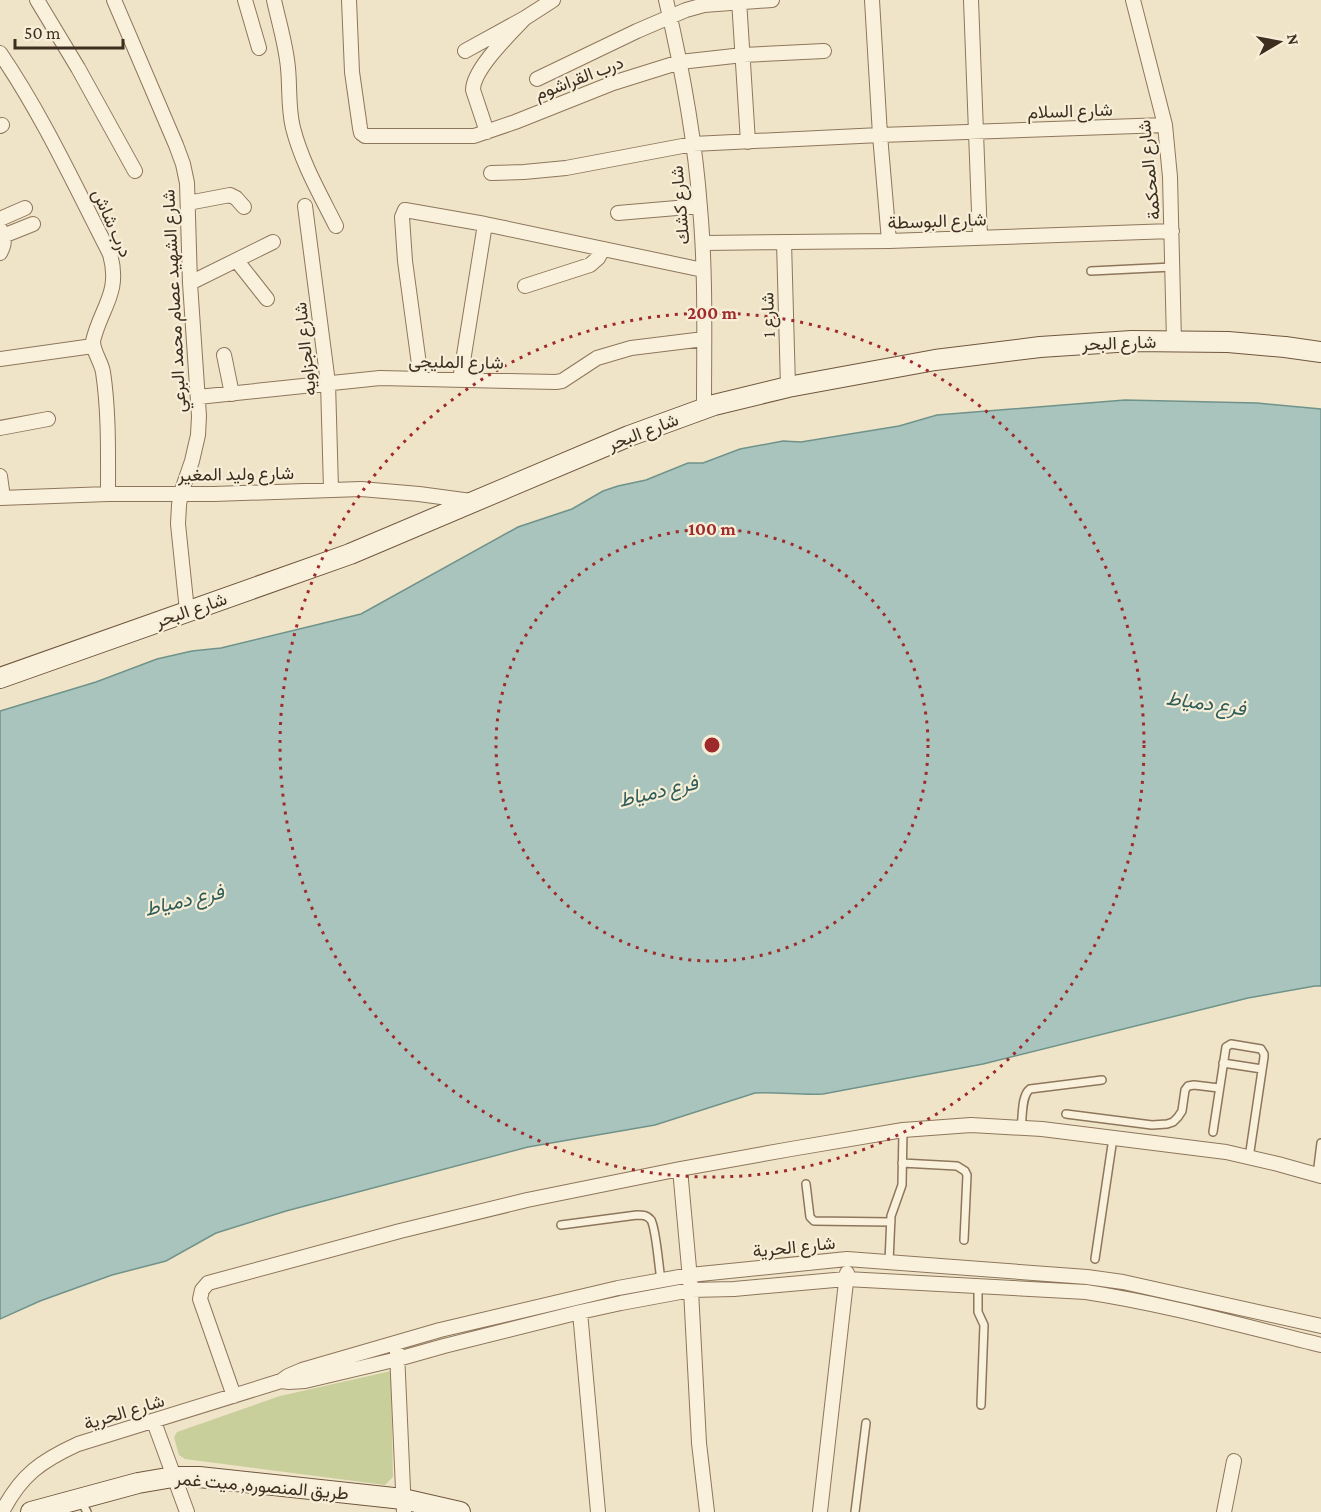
<svg xmlns="http://www.w3.org/2000/svg" width="1321" height="1512" font-family="'Crimson Pro',Vazirmatn,serif">
<rect width="100%" height="100%" fill="#f0e4c8"/>
<path fill="#c9cf9b" d="M391 1371 393 1477 385 1485 185 1459 179 1455 174 1437 177 1432 280 1396Z"/>
<path fill="#a9c4bc" stroke="#6f938a" stroke-width="1.5" d="M1125 400 1257 403 1321 409V986H1315L1248 998 983 1064 823 1094C800 1095 778 1092 755 1093L655 1125 528 1147 286 1211 216 1233 166 1261 112 1275 40 1301 0 1319V711L96 682 157 659 192 651 221 648 361 614 518 527 572 509 603 491 618 486 646 480 688 463H703L740 449 783 441 801 442 899 426 937 415Z"/>
<g fill="none" stroke-linecap="round" stroke-linejoin="round">
<g stroke="#8d765c" stroke-width="10">
<path id="lane" d="M1091 271 1172 267
M1223 1063 1262 1069
M1066 1114 1152 1125 1167 1124 1173 1122 1178 1117 1182 1111 1185 1090 1188 1086 1194 1085 1219 1088
M1021 1127C1023 1116 1021 1096 1030 1089L1102 1080
M1213 1132 1226 1047 1231 1044 1261 1049 1264 1054V1057L1249 1158
M902 1163 957 1166 965 1171 967 1175 964 1240
M1317 1175 1321 1143
M806 1184 810 1217 814 1221 891 1222
M561 1225 637 1215C643 1215 647 1215 651 1220 656 1228 659 1269 661 1280
M1095 1259 1113 1138
M889 1262 891 1216 902 1185 903 1130
M978 1286V1312L984 1325 981 1405
M81 1501 87 1512
M855 1512 866 1423"/>
</g>
<g stroke="#8d765c" stroke-width="16">
<path id="street" d="M37 0 78 68 135 171
M114 0 176 145 183 164 187 183 190 283 199 416 198 435 192 461 181 493 179 505 178 524 187 611
M245 0 259 48
M274 0C279 23 286 45 288 68 290 88 288 108 293 128 302 163 320 194 336 226
M349 0 352 72 360 128 361 133 365 136H474L515 122 613 83 680 62 743 55 824 51
M666 0C682 68 695 138 700 208 706 274 704 342 704 409
M739 0 748 142
M872 0 880 135 889 241
M971 0 980 238
M1133 0 1165 125 1170 177 1174 341
M465 51 525 18 553 0
M0 53C43 116 75 186 110 254 121 293 101 307 93 341 93 352 101 361 103 372 109 412 108 454 108 494
M537 79 637 31 686 10 704 5 772 0
M0 126 2 125
M487 132 473 90C473 69 511 33 525 18
M491 173 524 172 566 168 693 144 880 135 1165 125
M188 203 230 195 236 198 244 207
M305 206 328 383 331 489
M618 213 700 206
M0 219 25 208
M0 229C5 239 5 244 0 253
M3 236 33 224
M784 242 788 387
M703 243 889 241 1172 231
M237 261 267 299
M190 283 273 242
M525 286 590 265 598 258 603 249
M224 355 232 394
M0 359 93 346
M421 379 405 261 402 217 405 210 485 224 703 270
M460 380 485 224
M198 397 380 378 556 382 562 381 597 358 631 348 704 339
M0 428 48 419
M0 476 3 498
M0 498 108 494H214L361 489 419 494 471 501
M680 1169 691 1290 699 1443 707 1512
M580 1312 598 1512
M397 1352 404 1512
M281 1381 289 1382 305 1381 398 1359 444 1346 580 1312 621 1303 691 1290 734 1289 846 1279 1086 1292C1165 1304 1243 1326 1321 1345
M234 1396 200 1299 202 1290 208 1283 400 1231 527 1200 680 1169 791 1149 903 1130 971 1125 1042 1129 1226 1152 1278 1164 1321 1176
M154 1422 187 1512
M2 1512C21 1475 41 1461 78 1444L281 1381 288 1376 302 1370 440 1330 618 1288 690 1275 847 1259 1087 1277 1123 1282 1321 1326
M820 1512 847 1273
M1224 1512 1234 1461"/>
</g>
<g stroke="#6f573f" stroke-width="22">
<path id="secondary" d="M0 678 350 554 629 436 714 405 788 387 935 360 1040 347 1132 341 1228 342 1285 347 1321 352
M31 1512 138 1483 173 1477H199L403 1499 460 1512"/>
</g>
<use href="#lane" stroke="#faf1dc" stroke-width="7"/>
<use href="#street" stroke="#faf1dc" stroke-width="14"/>
<use href="#secondary" stroke="#faf1dc" stroke-width="20"/>
</g>
<g fill="none" stroke="#9e2a2b" stroke-width="3" stroke-dasharray="3 6">
<circle cx="712" cy="745" r="216"/>
<circle cx="712" cy="745" r="432"/>
</g>
<g text-anchor="middle" dominant-baseline="central" stroke-width="4.5" stroke-linejoin="round" paint-order="stroke">
<g font-size="18" fill="#3d2e20" stroke="#f7eed8">
<text transform="translate(579 78) rotate(-21)">درب القراشوم</text>
<text transform="translate(1070 111) rotate(-2)">شارع السلام</text>
<text transform="translate(1149 170) rotate(-96)">شارع المحكمة</text>
<text transform="translate(680 205) rotate(-95)">شارع كشك</text>
<text transform="translate(937 221) rotate(-2)">شارع البوسطة</text>
<text transform="translate(112 223) rotate(66)">درب شاش</text>
<text transform="translate(174 301) rotate(-93)">شارع الشهيد عصام محمد البرعي</text>
<text transform="translate(768 315) rotate(-92)">شارع 1</text>
<text transform="translate(1119 343) rotate(-2)">شارع البحر</text>
<text transform="translate(305 349) rotate(-96)">شارع الجزاويه</text>
<text transform="translate(456 362) rotate(1)">شارع المليجى</text>
<text transform="translate(643 432) rotate(-21)">شارع البحر</text>
<text transform="translate(236 474) rotate(-1)">شارع وليد المغير</text>
<text transform="translate(191 610) rotate(-19)">شارع البحر</text>
<text transform="translate(794 1247) rotate(-6)">شارع الحرية</text>
<text transform="translate(124 1412) rotate(-17)">شارع الحرية</text>
<text transform="translate(262 1486) rotate(5)">طريق المنصوره, ميت غمر</text>
</g>
<g font-size="20" font-style="italic" fill="#2f5d5a" stroke="#f7eed8">
<text transform="translate(1206 703) rotate(8)">فرع دمياط</text>
<text transform="translate(658 791) rotate(-13)">فرع دمياط</text>
<text transform="translate(184 900) rotate(-13)">فرع دمياط</text>
</g>
</g>
<circle cx="712" cy="745" r="9" fill="#9e2a2b" stroke="#f7eed8" stroke-width="3"/>
<g font-size="18" text-anchor="middle" font-weight="bold" fill="#9e2a2b" stroke="#f7eed8" stroke-width="4.5" stroke-linejoin="round" paint-order="stroke">
<text x="712" y="319">200 m</text>
<text x="712" y="535">100 m</text>
</g>
<g transform="translate(1279 42) rotate(80)" stroke="#f7eed8" stroke-width="4.5" paint-order="stroke">
<path d="M0-4.5L10 22L0 15L-10 22Z" fill="#3d2e20"/>
<text y="-9" font-size="16" font-weight="bold" text-anchor="middle" fill="#3d2e20">N</text>
</g>
<path d="M15 39v9h108v-9" fill="none" stroke="#3d2e20" stroke-width="3"/>
<text x="24" y="39" font-size="18" fill="#3d2e20" stroke="#f7eed8" stroke-width="4.5" paint-order="stroke">50 m</text>
</svg>
